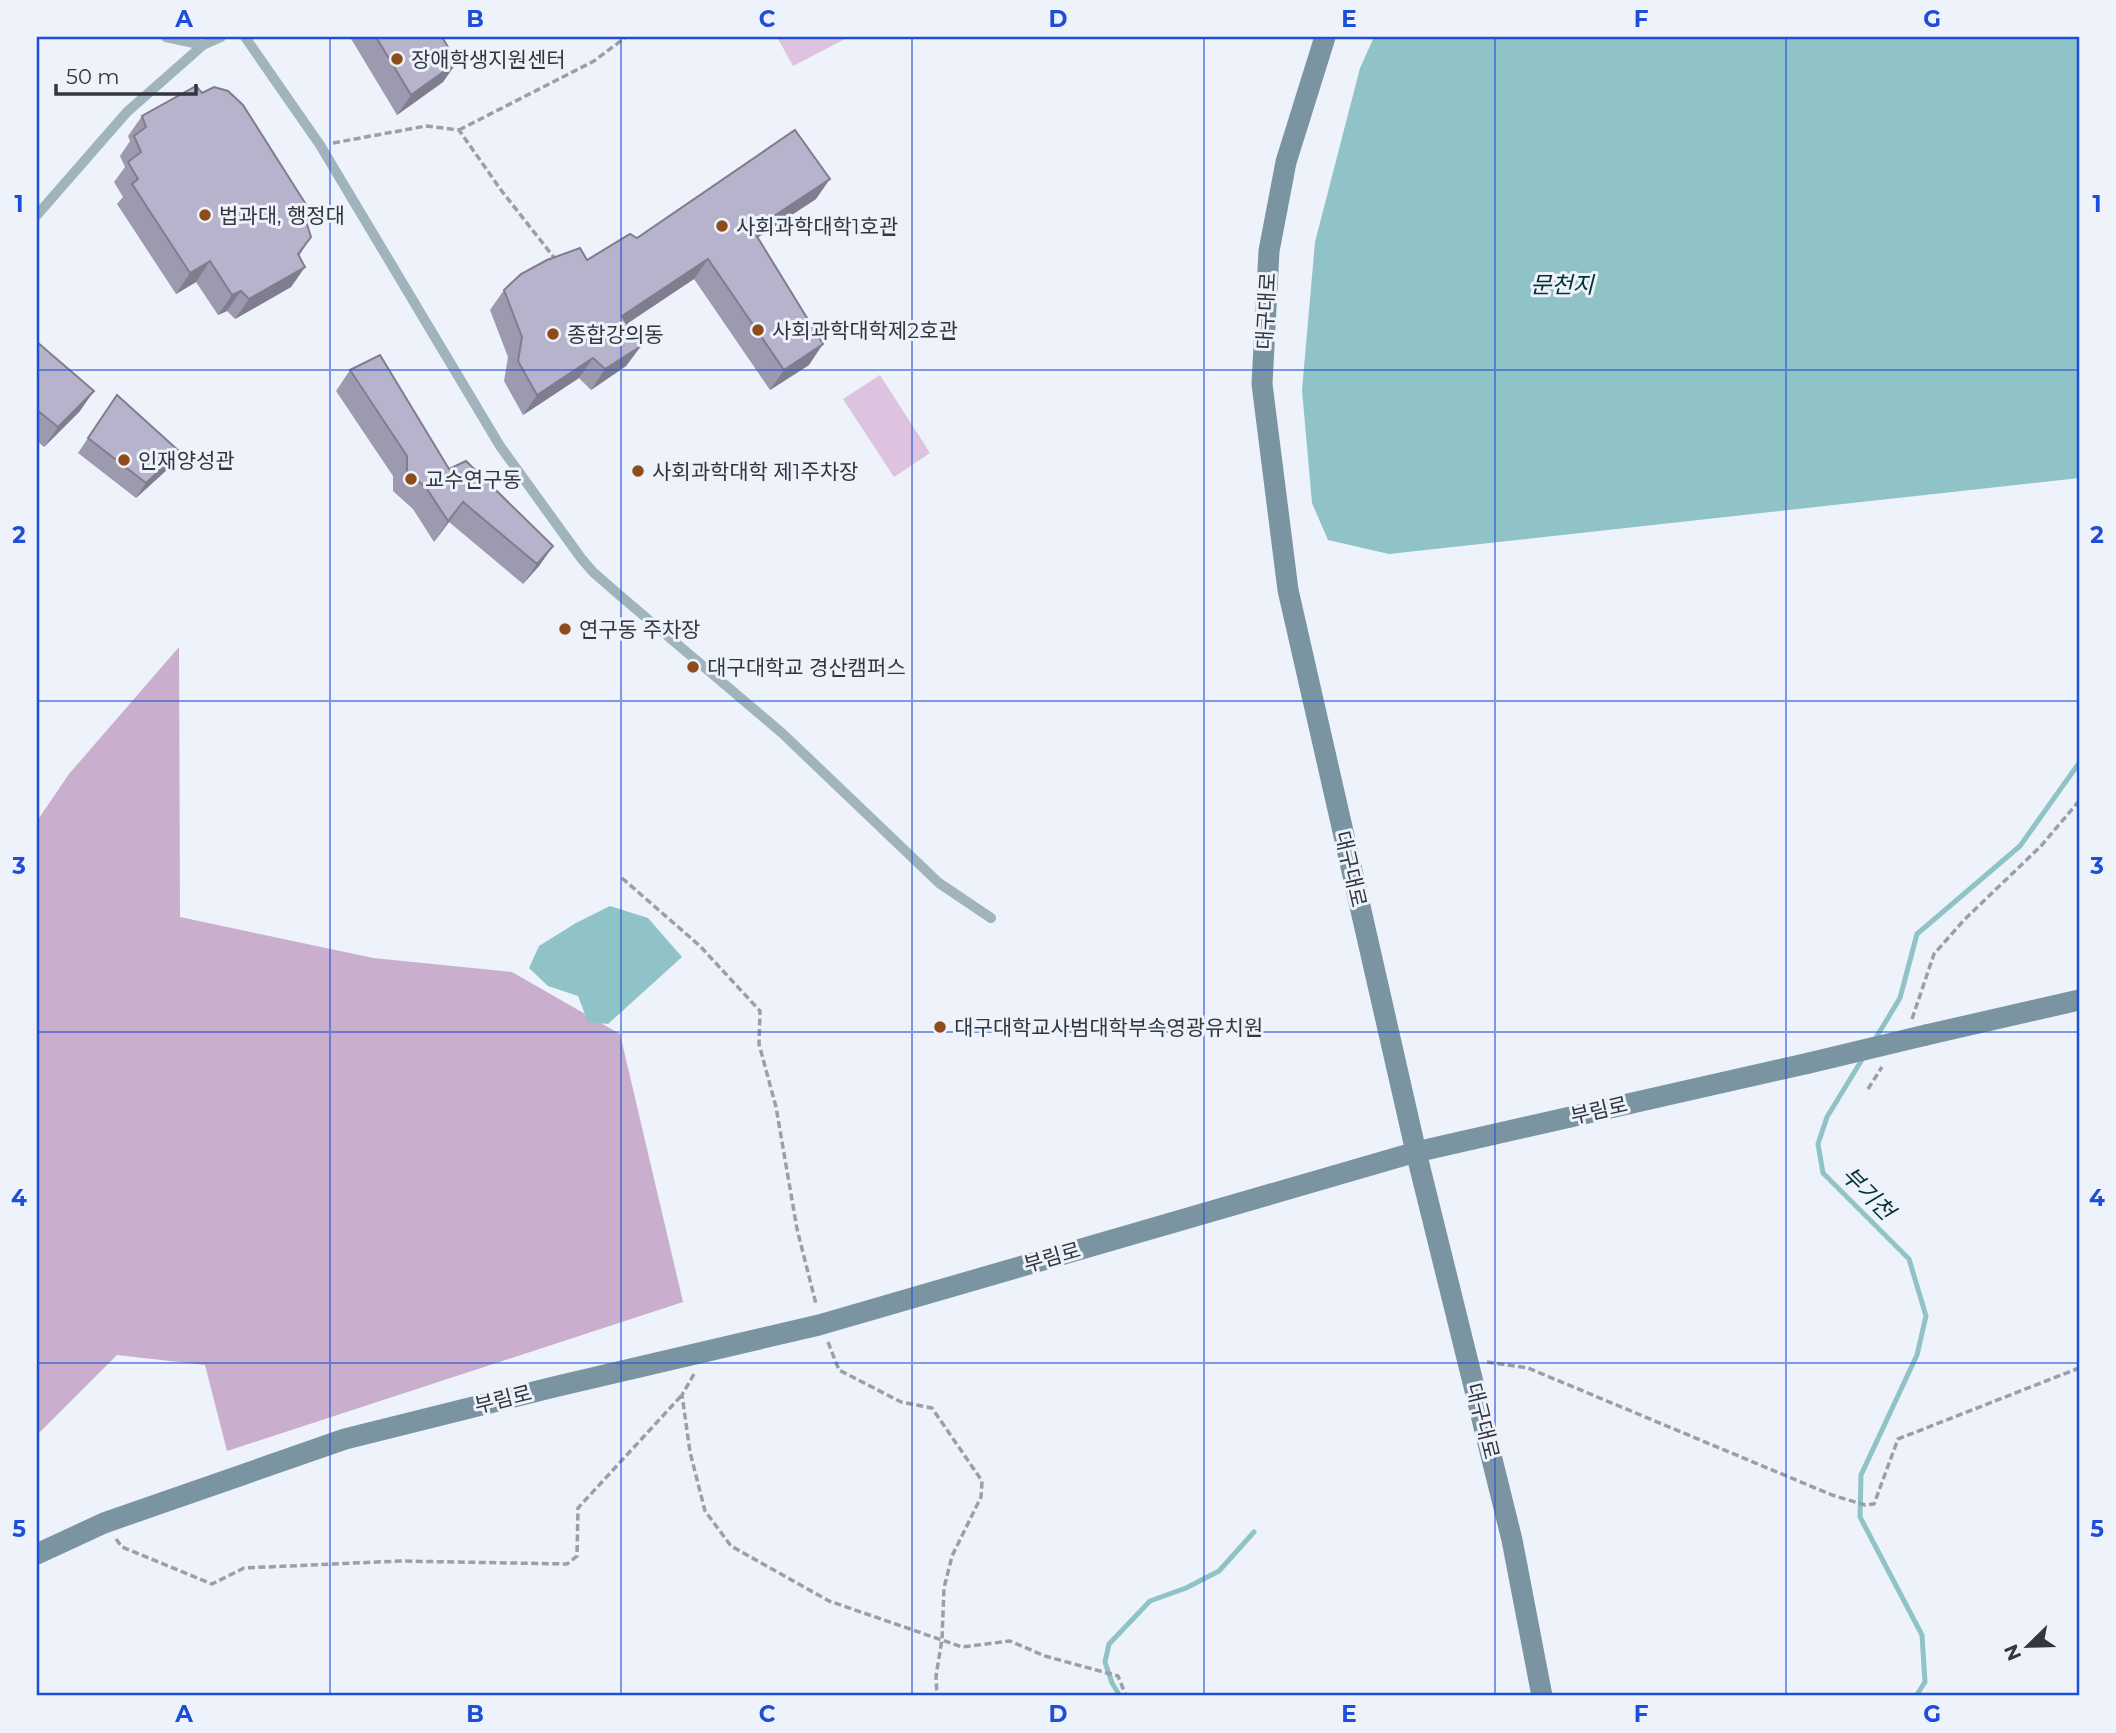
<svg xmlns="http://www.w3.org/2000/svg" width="2116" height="1733" font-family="Montserrat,'Noto Sans KR',sans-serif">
<rect width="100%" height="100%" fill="#edf2fb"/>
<path fill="#dec3e0" d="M777 37H849L793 66Z
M880 375 930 453 894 477 843 399Z"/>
<path fill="#caaecd" d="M179 647 180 917 373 958 512 972 620 1034 683 1302 227 1451 205 1365 117 1355 37 1435V821L69 774Z"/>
<path fill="#90c3c7" d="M1374 37H2079V478L1389 554 1328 540 1312 503 1302 390 1315 242 1360 68Z
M610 906 648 918 682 957 608 1024 588 1022 578 996 548 986 529 968 539 946 576 923Z"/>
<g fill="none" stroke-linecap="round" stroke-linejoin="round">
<path stroke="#90c3c7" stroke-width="5" d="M1874 1041 1900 998 1917 934 2020 846 2079 763
M1863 1058 1827 1117 1818 1144 1823 1173 1909 1259 1926 1316 1917 1355 1861 1475 1860 1517 1922 1635 1925 1682 1916 1696
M1120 1696 1112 1683 1105 1662 1109 1644 1150 1601 1186 1588 1219 1571 1254 1532"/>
<path stroke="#9a9fa8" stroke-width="3.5" stroke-dasharray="7 3.5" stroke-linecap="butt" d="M459 130 594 61 626 37
M333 143 426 126 459 130 501 190 556 260
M622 878 700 946 760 1011 759 1044 776 1107 797 1229 816 1304
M1912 1019 1934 954 1964 920 2041 846 2079 801
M1868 1089 1882 1067
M828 1342 839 1370 901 1402 932 1408 982 1481 981 1497 952 1556 944 1588 942 1639 936 1676 937 1696
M1487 1362 1528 1368 1832 1495 1865 1505 1874 1504 1898 1439 2079 1368
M694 1374 682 1395 690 1452 705 1511 731 1546 829 1601 962 1647 1010 1641 1045 1656 1118 1676 1126 1696
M116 1539 122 1547 212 1584 244 1568 400 1561 567 1564 577 1556 578 1508 682 1395"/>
<path stroke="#a1b3bd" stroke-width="10" d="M166 37 203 45 221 37
M245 37 320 145 500 446 581 558 593 572 617 593 782 733 939 883 991 918
M37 215 127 112 203 45"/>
<path stroke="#7a94a2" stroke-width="21" d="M1325 37 1286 162 1269 251 1262 384 1288 590 1416 1152 1512 1540 1542 1696
M1926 1035 2079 1000
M37 1554 104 1523 345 1439 558 1386 819 1325 1416 1152 1809 1063"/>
<path stroke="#7a94a2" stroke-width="21" d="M1809 1063 1926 1035"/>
</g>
<path fill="#9d9aaf" d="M350 37H442L457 62 443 82 397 115Z
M142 116 307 222 311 237 299 256 305 267 291 287 235 319 227 311 218 315 196 282 176 294 117 204 123 197 114 182 125 167 120 156 130 141 128 136Z
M816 199 757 237 809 365 770 390 694 279 627 324 641 346 626 366 591 390 579 378 523 415 504 381 508 357 490 310 504 290 587 260 637 238Z
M37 342 80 411 44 447 37 441Z
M350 370 449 469 553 546 539 566 523 584 449 522 434 542 413 509 393 491V476L336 391Z
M117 395 170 467 136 498 78 453Z"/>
<path fill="#807d8f" d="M457 62 443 82 397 115 411 95Z
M830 179 816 199 739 250 753 230Z
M708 259 694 279 608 336 622 316Z
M210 261 196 282 176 294 190 273Z
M305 267 291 287 235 319 249 299Z
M241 291 227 311 218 315 232 295Z
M823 344 809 365 770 390 784 370Z
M641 346 626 366 591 390 605 369Z
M593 358 579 378 523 415 537 395Z
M94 391 80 411 44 447 58 427Z
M180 452 170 467 136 498 146 483Z
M463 502 449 522 434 542 448 521Z
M553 546 539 566 523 584 537 564Z"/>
<path fill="#b7b3cc" stroke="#807d8f" stroke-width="2" d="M376 37H442L457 62 411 95Z
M196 86 202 93 214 87 228 91 243 105 307 206 309 219 306 221 311 237 298 254 305 267 249 299 241 291 232 295 210 261 190 273 132 184 138 179 128 162 141 152 134 136 146 127 142 116Z
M795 130 830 179 753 230 823 344 784 370 708 259 622 316 641 346 605 369 593 358 537 395 518 361 522 337 504 290 521 274 547 260 580 248 587 260 630 234 637 238Z
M37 342 94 391 58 427 37 410Z
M380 355 449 469 466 461 553 546 537 564 463 502 448 521 427 489 407 471V456L350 370Z
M117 395 180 452 146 483 88 438Z"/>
<path fill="none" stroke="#1d4ed8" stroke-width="2" stroke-opacity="0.55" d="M330 37V1696M621 37V1696M912 37V1696M1204 37V1696M1495 37V1696M1786 37V1696M37 370H2079M37 701H2079M37 1032H2079M37 1363H2079"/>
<g fill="#8e4c1a" stroke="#edf2fb" stroke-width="2.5">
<circle cx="397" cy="59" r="7"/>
<circle cx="205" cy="215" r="7"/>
<circle cx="722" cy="226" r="7"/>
<circle cx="758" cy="330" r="7"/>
<circle cx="553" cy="334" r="7"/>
<circle cx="124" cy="460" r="7"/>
<circle cx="638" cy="471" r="7"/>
<circle cx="411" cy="479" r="7"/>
<circle cx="565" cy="629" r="7"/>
<circle cx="693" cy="667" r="7"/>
<circle cx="940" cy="1027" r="7"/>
</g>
<g text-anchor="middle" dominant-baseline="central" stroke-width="6" stroke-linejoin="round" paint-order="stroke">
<g font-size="21" fill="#31363f" stroke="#edf2fb" text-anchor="start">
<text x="411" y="59">장애학생지원센터</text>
<text x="219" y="215">법과대, 행정대</text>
<text x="736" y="226">사회과학대학1호관</text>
<text x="772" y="330">사회과학대학제2호관</text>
<text x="567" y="334">종합강의동</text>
<text x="138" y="460">인재양성관</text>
<text x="652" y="471">사회과학대학 제1주차장</text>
<text x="425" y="479">교수연구동</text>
<text x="579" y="629">연구동 주차장</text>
<text x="707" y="667">대구대학교 경산캠퍼스</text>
<text x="954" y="1027">대구대학교사범대학부속영광유치원</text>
</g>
<g font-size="21" fill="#31363f" stroke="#edf2fb">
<text transform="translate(1266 311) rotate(-87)">대구대로</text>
<text transform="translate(1351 869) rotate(77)">대구대로</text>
<text transform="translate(1599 1110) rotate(-13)">부림로</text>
<text transform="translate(1052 1257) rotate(-16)">부림로</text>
<text transform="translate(503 1399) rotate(-14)">부림로</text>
<text transform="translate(1483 1421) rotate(76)">대구대로</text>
</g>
<g font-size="23" font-style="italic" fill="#003236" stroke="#edf2fb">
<text x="1562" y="285">문천지</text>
<text transform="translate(1868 1193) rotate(45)">부기천</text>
</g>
</g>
<rect width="2116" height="1733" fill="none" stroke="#edf2fb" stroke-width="77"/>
<g transform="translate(2028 1646) rotate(247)" stroke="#edf2fb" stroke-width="5" paint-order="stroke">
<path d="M0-5L12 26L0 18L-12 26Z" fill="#31363f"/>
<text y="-10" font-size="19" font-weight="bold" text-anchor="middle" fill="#31363f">N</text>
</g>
<path d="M56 84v10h140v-10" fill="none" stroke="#31363f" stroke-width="3.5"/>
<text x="66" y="84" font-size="21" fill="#31363f" stroke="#edf2fb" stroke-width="5" paint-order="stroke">50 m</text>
<rect x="38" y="38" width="2040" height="1656" fill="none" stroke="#1d4ed8" stroke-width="2.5"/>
<g font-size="23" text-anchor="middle" font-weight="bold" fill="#1d4ed8">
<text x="184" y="27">A</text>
<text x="475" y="27">B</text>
<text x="767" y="27">C</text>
<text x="1058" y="27">D</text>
<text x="1349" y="27">E</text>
<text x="1641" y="27">F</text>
<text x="1932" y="27">G</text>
<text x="19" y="212">1</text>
<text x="2097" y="212">1</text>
<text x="19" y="543">2</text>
<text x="2097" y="543">2</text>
<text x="19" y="874">3</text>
<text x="2097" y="874">3</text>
<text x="19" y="1206">4</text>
<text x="2097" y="1206">4</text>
<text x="19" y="1537">5</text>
<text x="2097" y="1537">5</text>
<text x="184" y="1722">A</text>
<text x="475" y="1722">B</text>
<text x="767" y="1722">C</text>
<text x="1058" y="1722">D</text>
<text x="1349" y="1722">E</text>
<text x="1641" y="1722">F</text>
<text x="1932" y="1722">G</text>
</g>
</svg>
